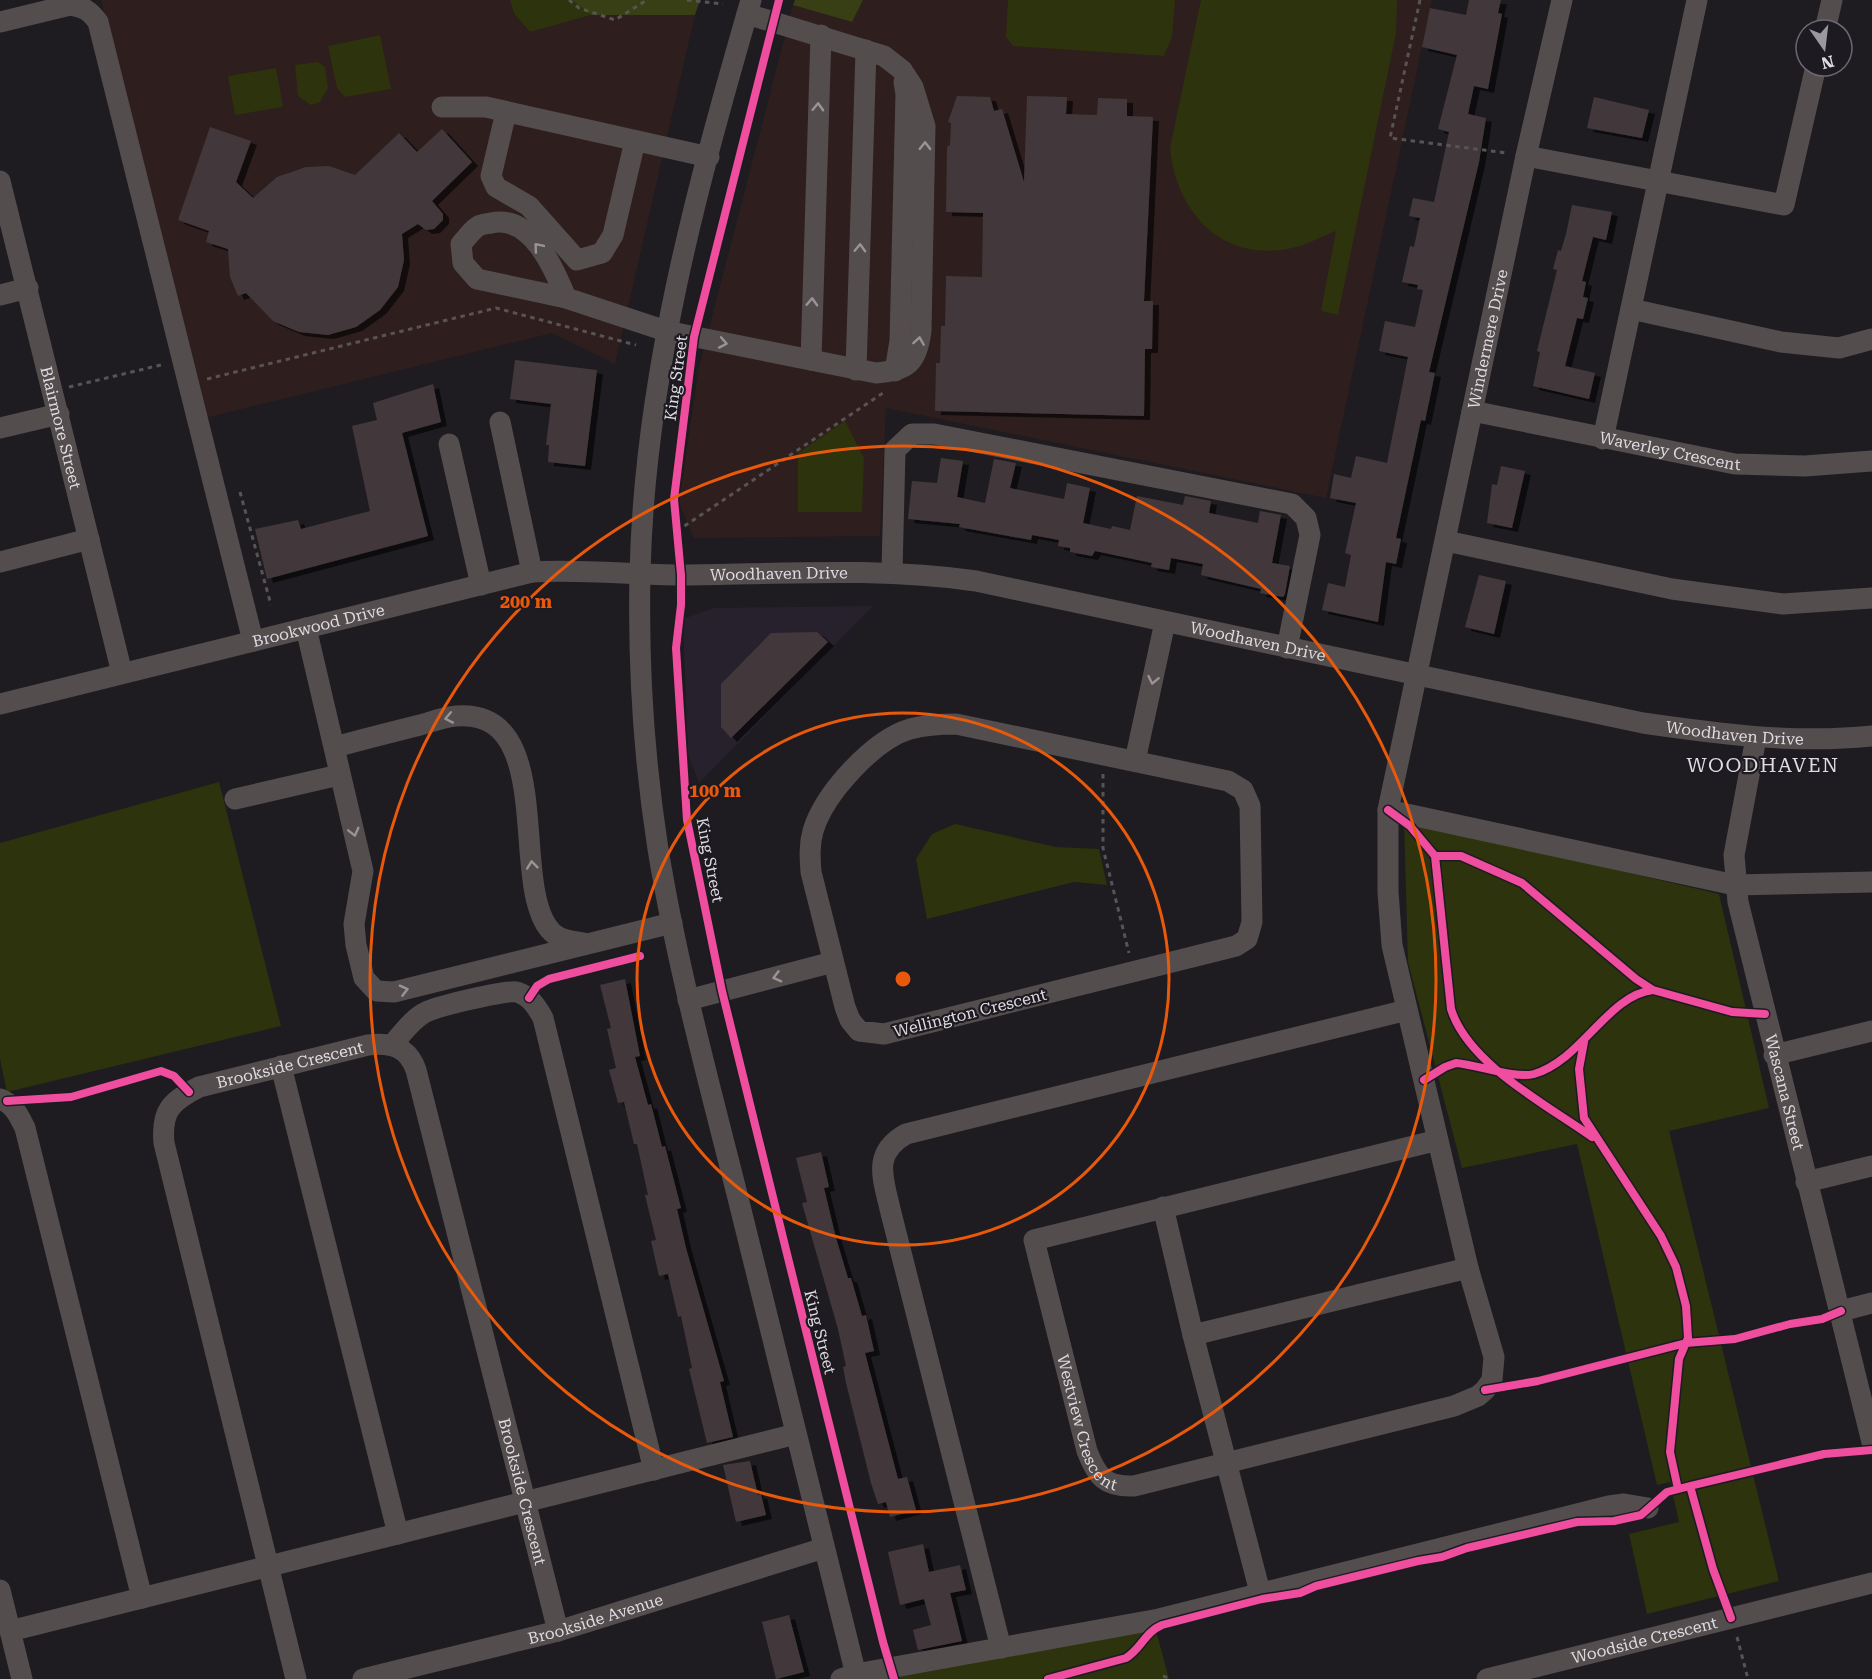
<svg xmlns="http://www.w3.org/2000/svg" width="1872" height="1679" font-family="'Roboto Serif',serif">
<defs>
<filter id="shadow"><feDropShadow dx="6" dy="4" stdDeviation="0" flood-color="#0009"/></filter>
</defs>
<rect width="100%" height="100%" fill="#1e1c20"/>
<path fill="#27212d" d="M873 606 699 783 688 754 683 619 714 608Z"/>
<path fill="#2e1e1d" d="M101 0H510L514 14 530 32 591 15H695L615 364 552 333 205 418Z
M863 0H1432L1326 498 886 408 880 536 694 538 679 503 699 367 793 5 852 22Z"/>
<path fill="#2d330c" d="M510 0H572L591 15 530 32 514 14Z
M1008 0H1175L1172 37 1164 56 1013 46 1006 37Z
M1201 0H1397L1396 33 1338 315 1321 311 1336 231C1320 237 1305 246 1288 249 1220 261 1176 211 1170 148Z
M380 35 391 89 345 97 337 88 328 46Z
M318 62 325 67 328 88 320 102 311 105 298 96 295 65Z
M276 68 283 107 235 115 228 76Z
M845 421 864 458 862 512H798V453Z
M219 782 281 1026 7 1092 0 1059V843Z
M1404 820 1719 894 1769 1108 1669 1131 1779 1581 1647 1614 1629 1534 1679 1522 1670 1482 1657 1485 1577 1144 1462 1168 1408 962Z
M955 824 1056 847 1099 849 1107 885 1074 882 927 919 916 859 932 834Z
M1155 1627 1169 1679H900L899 1674Z"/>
<path fill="#383f14" d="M572 0H700L695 15H591Z
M795 0H863L852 22 793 5Z"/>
<path fill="#42383a" filter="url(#shadow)" d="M1469 0H1501L1498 13 1502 14 1488 89 1474 86 1468 114 1486 118 1479 162 1429 372 1435 373 1425 421 1421 420 1396 538 1401 539 1396 564 1386 562 1378 622 1322 610 1328 583 1345 587 1351 555 1345 553 1356 503 1330 498 1334 474 1351 478 1356 456 1387 463 1408 357 1379 351 1385 321 1415 327 1423 290 1417 289 1418 285 1402 282 1410 246 1414 247 1420 218 1409 216 1413 198 1434 202 1449 132 1438 129 1457 55 1422 47 1430 8 1466 15Z
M957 96 990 97 994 111 1002 109 1024 182 1027 96 1067 97 1066 114 1097 115 1098 98 1127 99V116L1153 117 1144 301H1153L1152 349H1145L1144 416 935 411 936 363H940L941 326H945L946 276 982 277 983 213 946 212 947 147 950 145 951 123 948 122Z
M1594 97 1649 110 1642 138 1587 128Z
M210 127 251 141 236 182 253 198 277 177 306 167 329 166 355 175 399 133 417 152 442 129 472 162 432 201 443 214V220L434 229 426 230 418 224 402 234 404 260 398 287 380 310 356 327 328 335 299 332 273 321 246 293 238 296 230 277 228 249 206 242 209 231 178 220Z
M1572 205 1612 212 1606 240 1593 237 1582 281 1586 282 1583 297 1588 298 1583 319 1577 318 1565 366 1595 373 1589 399 1533 386 1540 352 1537 351 1557 270 1553 269 1558 250 1561 251 1566 234Z
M515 360 597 370 585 466 548 462 549 445H546L551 404 510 399Z
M433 384 441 422 402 433 428 536 267 579 255 529 298 520 301 529 370 511 352 426 377 420 373 403Z
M941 458 963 461 957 497 985 503 994 459 1016 463 1010 488 1064 499 1067 483 1090 488 1083 523 1111 529 1112 526 1130 530 1137 496 1183 505 1185 496 1211 501 1209 513 1258 523 1260 511 1281 515 1272 563 1290 566 1285 594 1283 597 1260 593 1261 589 1201 575 1203 564 1171 558 1169 570 1151 567 1152 563 1095 551 1092 556 1070 552V548L1058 546 1059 540 1032 535 1031 540 959 527 960 524 908 519 912 481 937 483Z
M1501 466 1525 471 1512 528 1487 523 1492 484 1497 485Z
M1479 575 1506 581 1494 634 1465 627Z
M817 632 828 642 731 738 721 727V684L771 633Z
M625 979 640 1056 635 1057 648 1105 651 1104 662 1147 665 1146 681 1208 677 1209 686 1248 724 1381 720 1382 733 1437 707 1443 689 1369 692 1368 681 1316 678 1317 668 1274 659 1276 651 1241 656 1240 645 1195H648L637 1144H634L624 1102 618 1103 609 1070 616 1068 607 1029 611 1028 600 985Z
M821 1152 829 1187 824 1188 836 1238 848 1278H851L862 1316 866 1315 874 1351 865 1353 898 1479 907 1477 916 1510 890 1517 886 1502 878 1504 871 1483 846 1383 843 1367 846 1366 838 1329 802 1203 807 1202 796 1158Z
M750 1461 758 1495 761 1494 766 1515 736 1522 723 1465Z
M923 1544 929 1572 960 1565 966 1590 950 1593 962 1641 918 1650 913 1630 931 1625 924 1599 900 1605 888 1552Z
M789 1615 804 1672 776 1679 762 1622Z"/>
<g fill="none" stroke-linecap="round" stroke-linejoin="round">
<path stroke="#595355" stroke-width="3" stroke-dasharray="4.5 4.5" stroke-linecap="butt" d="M569 0 579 8 615 20 647 0
M687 0 723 4
M1420 0 1390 138 1507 153
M207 379 496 308 636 345
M69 387 165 364
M240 492 271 605
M677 531 883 393
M1103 774V848L1129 953
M1737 1637 1748 1679
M1163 1676 1171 1679"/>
<g stroke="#544d4d" stroke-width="21">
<path d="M751 0C697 187 644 379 640 574 638 665 644 759 658 849 677 965 708 1079 737 1194 777 1355 817 1517 857 1679"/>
<path d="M0 22 70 5C84 7 90 11 98 22L253 641"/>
<path d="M1825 30 1832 0"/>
<path d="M442 107H486L709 157"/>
<path d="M506 112 491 176 496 187 529 206 577 260 602 253 613 235 635 141"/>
<path d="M1526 156 1784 205 1816 66"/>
<path id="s1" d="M0 181 122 673"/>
<path d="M0 295 28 288"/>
<path d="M566 298C554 268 531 214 491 223 487 224 481 224 477 227 471 231 466 239 461 244L463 263 477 279 566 298 666 331 876 373C908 370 917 363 921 331L925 126 913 87 902 70 884 56 747 14"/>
<path d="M1631 309 1781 342 1839 348 1872 339"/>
<path d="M811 360 821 35"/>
<path d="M856 370 866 50"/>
<path d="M895 371 900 341 906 94 904 82"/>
<path id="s2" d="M1472 411 1735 464 1805 466 1872 461"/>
<path d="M500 422 532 572"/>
<path d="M0 428 59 414"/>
<path d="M1603 439 1697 0"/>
<path d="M449 444 481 585"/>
<path d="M1446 541 1672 589 1783 604 1872 598"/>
<path d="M0 562 89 539"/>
<path d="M892 572 895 450 912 434H934L1292 504 1306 518 1310 535 1287 648"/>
<path d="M306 628 363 871 354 924 356 945 364 978 376 991 394 992 672 923"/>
<path id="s3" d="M0 704 532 572C583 569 632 575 683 575 781 574 878 567 976 581L1643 723C1719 734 1795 744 1872 736"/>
<path d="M956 724 1228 781 1243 790 1250 806 1252 922 1247 939 1236 946 884 1034 859 1031 850 1020 845 1007 811 872C810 858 809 845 813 831 824 794 873 740 910 729 925 725 940 724 956 724Z"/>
<path id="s4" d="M1756 738 1734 855 1738 902 1872 1442"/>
<path d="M335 747C364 739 392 732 420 725 431 722 444 717 456 716 558 708 509 883 550 930 558 940 572 941 584 943"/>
<path d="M1135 761 1165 622"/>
<path d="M235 799 339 775"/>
<path d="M1388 810 1735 885 1872 882"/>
<path d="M688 1000 833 962"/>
<path d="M392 1045C402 1034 413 1018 426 1012 438 1006 505 990 517 992 530 996 537 1007 543 1018L654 1470"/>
<path d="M1774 1055 1872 1031"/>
<path d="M281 1066 398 1534"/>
<path d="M0 1099C14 1104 19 1116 25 1128L142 1598"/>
<path id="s5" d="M1438 1140 1034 1240 1087 1451C1097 1477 1105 1487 1134 1486L1454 1406 1478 1396 1485 1390 1492 1380 1494 1357 1468 1268 1392 945 1388 892V810L1526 156 1562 0"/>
<path d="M1806 1182 1872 1166"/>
<path d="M1163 1207 1193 1335 1260 1592"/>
<path d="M1841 1311 1872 1303"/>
<path d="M1193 1335 1468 1268"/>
<path d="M0 1590 22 1679"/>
<path d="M10 1631 796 1434"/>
<path d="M1001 1648 890 1209C883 1178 872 1153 906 1134L1407 1010"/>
<path id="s6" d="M296 1679 164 1143C161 1111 171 1101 199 1087L368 1045C391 1042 408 1047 416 1070L558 1631"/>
<path id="s7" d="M363 1679 558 1631 824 1548"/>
<path d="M841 1679 856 1674 1159 1619 1609 1506 1624 1504 1648 1508"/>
<path id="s8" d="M1487 1679 1872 1583"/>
</g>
<g stroke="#1e1a22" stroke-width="11">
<path id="cycleway" d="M779 0 694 337 674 499 681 575V605L676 648 687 820 722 991 883 1642 894 1679
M1388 810 1410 826 1435 856H1461L1522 883 1636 979 1653 990 1732 1012 1765 1014
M1435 856 1451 1009C1468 1064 1547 1105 1592 1137
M529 998 537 986 549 979 640 956
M1584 1042 1579 1069 1584 1118 1661 1236 1676 1267 1686 1306 1688 1338 1679 1359 1670 1452 1678 1489
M1424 1080 1445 1067 1456 1063C1478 1065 1515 1079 1534 1074 1582 1060 1608 995 1653 990
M7 1101 71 1097 161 1071 174 1076 189 1092
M1485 1390 1538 1381 1686 1343 1735 1339 1790 1324 1822 1319 1841 1311
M1690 1486 1713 1569 1731 1618
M1048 1679 1126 1658C1141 1649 1145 1632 1162 1625L1262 1599 1300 1593 1316 1586 1418 1561 1442 1557 1467 1548 1577 1522 1614 1521 1641 1515 1667 1492 1690 1486 1824 1454 1872 1450"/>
</g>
<use href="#cycleway" stroke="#ef4d9e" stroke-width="8"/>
</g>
<defs><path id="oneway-chevron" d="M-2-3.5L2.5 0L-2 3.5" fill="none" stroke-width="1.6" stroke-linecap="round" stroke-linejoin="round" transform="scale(1.5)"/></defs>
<g stroke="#9a9497">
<use href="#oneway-chevron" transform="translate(818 107) rotate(-88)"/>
<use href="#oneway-chevron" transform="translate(925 146) rotate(-89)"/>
<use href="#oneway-chevron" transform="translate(538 247) rotate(-130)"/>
<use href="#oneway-chevron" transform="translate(860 248) rotate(-88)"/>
<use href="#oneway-chevron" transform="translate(812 302) rotate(-88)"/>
<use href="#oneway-chevron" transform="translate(919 341) rotate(-81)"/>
<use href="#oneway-chevron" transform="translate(723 343) rotate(11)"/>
<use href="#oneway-chevron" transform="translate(1153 680) rotate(102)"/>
<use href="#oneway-chevron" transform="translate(449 718) rotate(169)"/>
<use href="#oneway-chevron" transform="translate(354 832) rotate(76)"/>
<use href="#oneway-chevron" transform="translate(532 865) rotate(-96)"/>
<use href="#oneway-chevron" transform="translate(777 977) rotate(165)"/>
<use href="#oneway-chevron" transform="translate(404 990) rotate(-14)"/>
</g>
<g fill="none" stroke="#e8590c" stroke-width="3">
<circle cx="903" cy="979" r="266"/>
<circle cx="903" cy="979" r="533"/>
</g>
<g text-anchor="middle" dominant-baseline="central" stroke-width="4.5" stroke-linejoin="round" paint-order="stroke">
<g font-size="16" fill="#dfdce1" stroke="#1e1a22">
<text stroke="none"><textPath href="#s5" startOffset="2140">Windermere Drive</textPath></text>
<text transform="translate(676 378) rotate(-82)">King Street</text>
<text stroke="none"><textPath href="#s1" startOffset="254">Blairmore Street</textPath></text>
<text stroke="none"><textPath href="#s2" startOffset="202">Waverley Crescent</textPath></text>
<text stroke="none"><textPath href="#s3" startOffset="795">Woodhaven Drive</textPath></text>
<text stroke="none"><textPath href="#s3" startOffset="328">Brookwood Drive</textPath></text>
<text stroke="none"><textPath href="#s3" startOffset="1281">Woodhaven Drive</textPath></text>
<text stroke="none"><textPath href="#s3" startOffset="1767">Woodhaven Drive</textPath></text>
<text transform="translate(710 860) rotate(79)">King Street</text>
<text transform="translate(970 1013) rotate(-14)">Wellington Crescent</text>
<text stroke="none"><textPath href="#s6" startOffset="718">Brookside Crescent</textPath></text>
<text stroke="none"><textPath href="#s4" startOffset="362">Wascana Street</textPath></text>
<text transform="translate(820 1332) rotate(76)">King Street</text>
<text stroke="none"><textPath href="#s5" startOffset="608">Westview Crescent</textPath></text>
<text stroke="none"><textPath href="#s6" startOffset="1293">Brookside Crescent</textPath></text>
<text stroke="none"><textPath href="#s7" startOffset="240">Brookside Avenue</textPath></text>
<text stroke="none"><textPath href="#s8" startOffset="162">Woodside Crescent</textPath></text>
</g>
<g font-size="20" letter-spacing="1.5" fill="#dfdce1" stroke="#1e1a22">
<text x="1763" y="765">WOODHAVEN</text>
</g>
</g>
<circle cx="903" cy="979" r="9" fill="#e8590c" stroke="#1e1a22" stroke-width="3"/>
<g font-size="18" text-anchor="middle" font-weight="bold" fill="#e8590c" stroke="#1e1a22" stroke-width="4.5" stroke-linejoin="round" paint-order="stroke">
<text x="526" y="608">200 m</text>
<text x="715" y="797">100 m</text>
</g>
<g transform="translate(1824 48) rotate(166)"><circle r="28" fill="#1e1a22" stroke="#6b686e" stroke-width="1.5"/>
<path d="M0-4.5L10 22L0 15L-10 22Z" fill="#9b999d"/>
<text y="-9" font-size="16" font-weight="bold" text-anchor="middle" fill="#dfdce1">N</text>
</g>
</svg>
